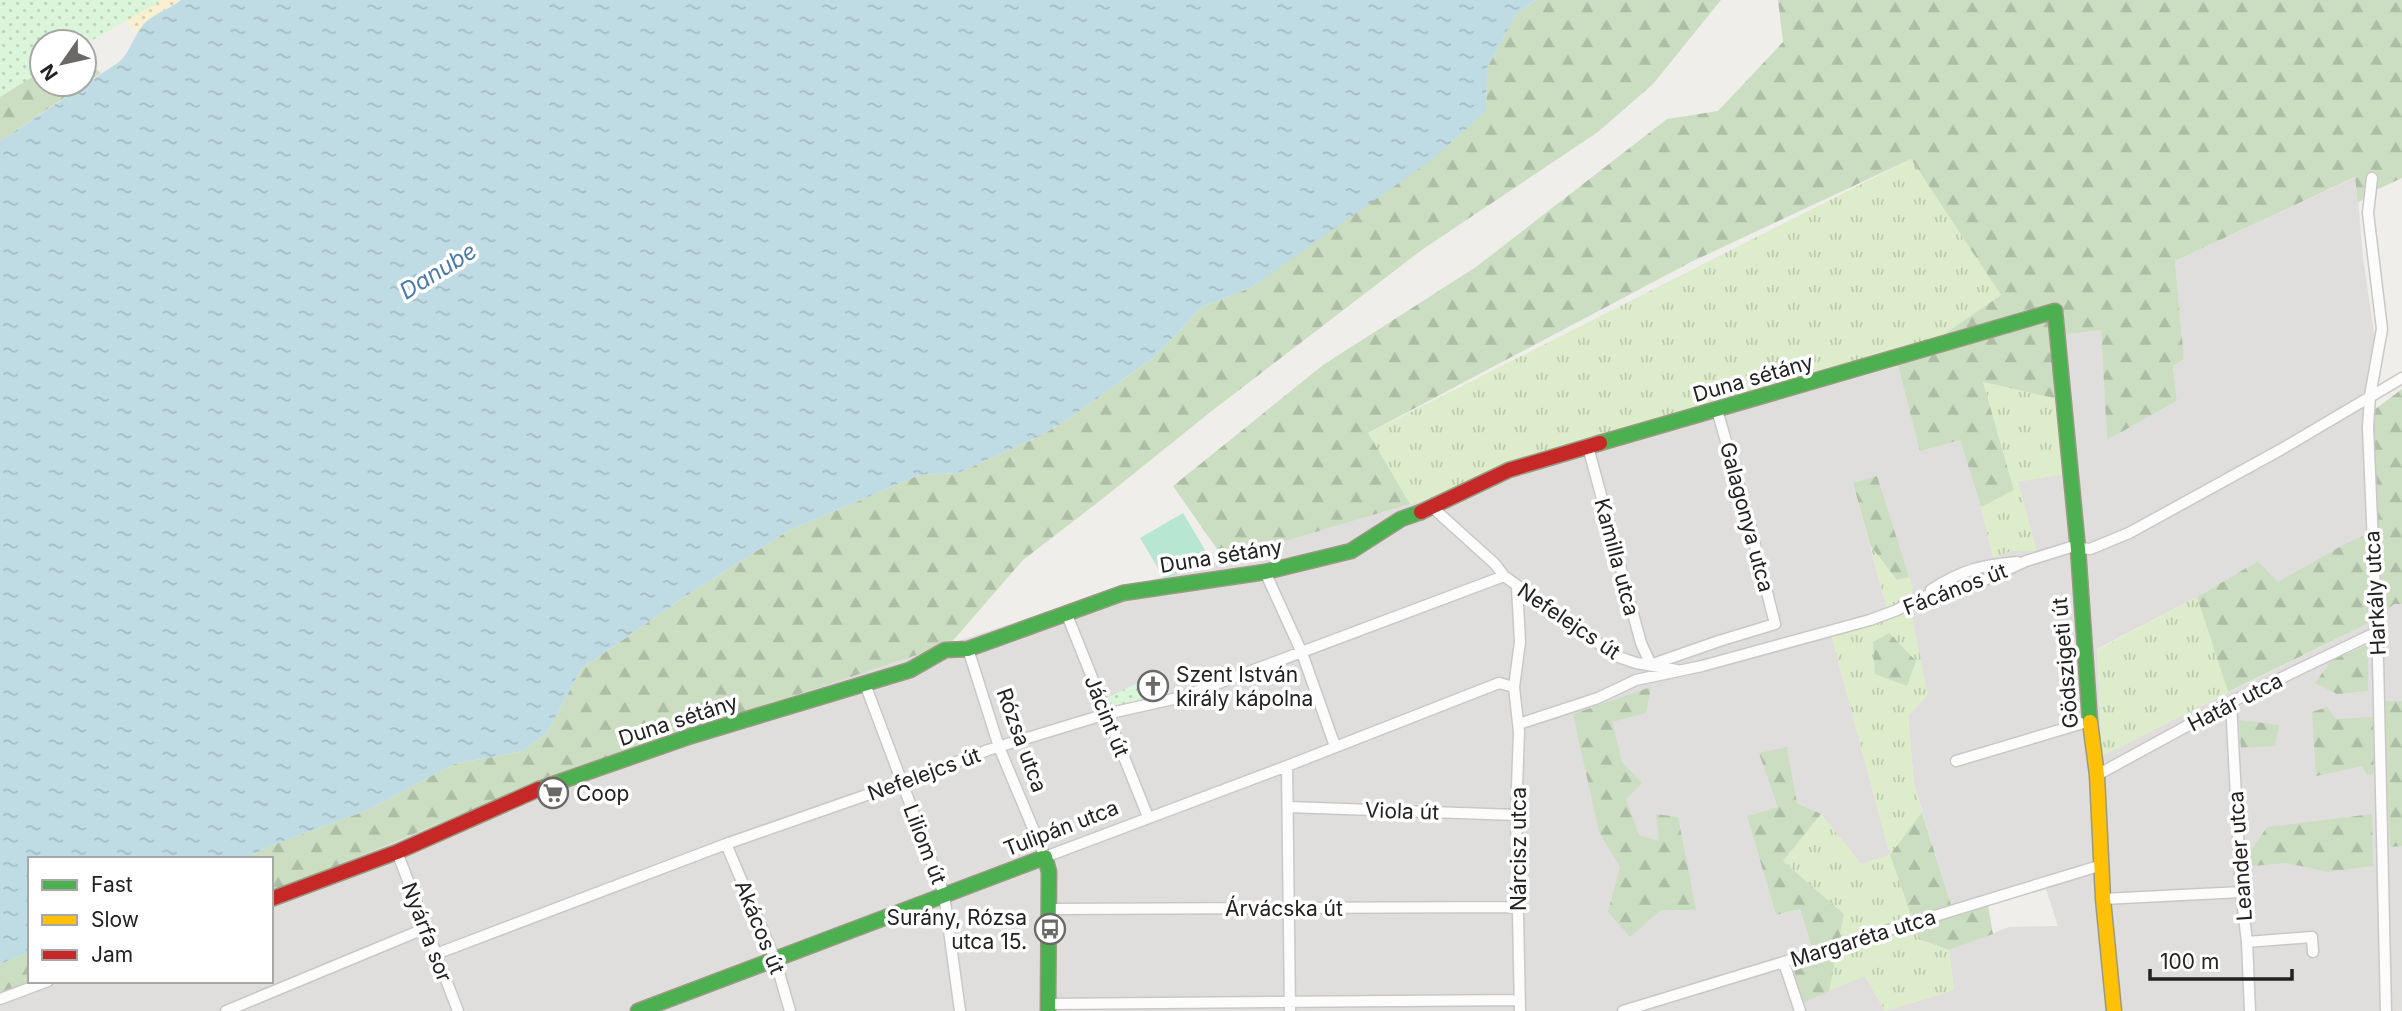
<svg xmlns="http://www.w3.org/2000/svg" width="2402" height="1011" font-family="Inter,sans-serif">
<defs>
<pattern id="grass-tufts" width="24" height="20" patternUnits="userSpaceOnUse" patternTransform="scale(1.75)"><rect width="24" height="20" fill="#ddeccb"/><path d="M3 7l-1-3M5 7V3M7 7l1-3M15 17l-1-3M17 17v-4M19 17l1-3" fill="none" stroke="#bdcaae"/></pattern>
<pattern id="forest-firs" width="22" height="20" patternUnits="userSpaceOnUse" patternTransform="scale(1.75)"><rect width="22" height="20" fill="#cbdec1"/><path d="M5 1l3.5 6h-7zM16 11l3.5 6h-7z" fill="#aebea6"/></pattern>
<pattern id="sand-dots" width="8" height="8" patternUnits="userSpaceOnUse" patternTransform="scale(1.75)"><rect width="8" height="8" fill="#f8f0d0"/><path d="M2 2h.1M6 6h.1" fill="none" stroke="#d4ceb2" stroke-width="1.8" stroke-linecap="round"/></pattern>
<pattern id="park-dots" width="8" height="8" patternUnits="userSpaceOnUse" patternTransform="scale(1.75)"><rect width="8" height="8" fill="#daf5da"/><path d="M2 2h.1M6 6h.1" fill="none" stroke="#bbd2bb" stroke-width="1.8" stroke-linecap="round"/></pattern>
<pattern id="water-ripples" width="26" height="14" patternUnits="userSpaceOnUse" patternTransform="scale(1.75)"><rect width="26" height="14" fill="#bfdbe3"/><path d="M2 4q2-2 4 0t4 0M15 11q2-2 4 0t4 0" fill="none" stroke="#a4bcc2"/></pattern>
</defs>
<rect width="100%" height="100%" fill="#f0eeeb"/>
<path fill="#dfdedc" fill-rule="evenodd" d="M2356 177 2363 258 2376 346 2369 535 2348 542 2278 583 2258 561 2197 597 2097 649 2102 755 2379 618 2394 604H2402V701H2383L2390 846H2402V1011H0V1006L59 981H271V893L569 770 1061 607 1410 504 1898 366 1920 450 1960 440 1981 507 1993 557 2011 551H2036L2018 482 2059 406 2054 398 2053 336 2101 330 2107 440 2177 401 2173 366 2184 359 2175 261ZM1877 476 1910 607 1927 695 1908 716 1914 784 1951 905 2042 877 2058 926 2009 927 1949 950 1954 990 1885 1011 1865 976 1815 960 1800 909 1776 915 1747 816 1778 807 1787 748 1797 803 1821 814 1861 864 1890 855 1831 634 1890 620 1853 484Z"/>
<path fill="url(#grass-tufts)" d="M1911 159 2001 295 1898 366 1410 504 1367 434Z
M1983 382 2054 398 2059 406 2066 474 2018 482 2037 551H2011L1993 558 1981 507 2014 489Z
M1870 545 1897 580 1909 577 1913 588 1910 607 1928 695 1908 716 1914 784 1922 812 1890 856 1919 939 1949 950 1954 990 1885 1011 1865 976 1829 991 1844 914 1783 861 1821 814 1861 864 1890 855 1831 634 1890 620Z
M2197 597 2228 692 2102 756 2097 650Z"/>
<path fill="url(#forest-firs)" d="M1536 0H1721L1653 84 1598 132 1423 249 1213 410 1101 500 1023 560 950 644 569 770 271 893V859H244L270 846 368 810 454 764 523 751 547 733 581 669 683 598 788 531 919 475 958 473 1040 436 1070 418 1153 358 1202 307 1252 287 1486 111 1487 68 1517 13Z
M1778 0H2402V178L2374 191 2358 203 2370 302 2355 177 2175 261 2184 359 2173 366 2177 401 2107 440 2101 330 2053 336 2054 398 1983 382 2014 490 1981 507 1960 440 1920 451 1898 366 2001 295 1911 159 1691 262 1368 433 1410 504 1224 559 1173 486 1323 365 1476 267 1667 119 1718 111 1783 42Z
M42 43V84H84V59L101 73 0 141V44Z
M2402 389V604H2394L2379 618 2228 692 2197 597 2258 561 2278 582 2348 542 2369 534 2366 416Z
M1877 476 1909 577 1897 580 1870 545 1853 483Z
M1889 633 1916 661 1907 686 1875 674 1873 642Z
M2368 645V691L2337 694 2315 683 2332 660Z
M1651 687 1646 713 1612 722 1622 762 1642 783 1626 799 1639 835 1659 841 1656 814 1678 817 1696 910H1661L1630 937 1608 912 1620 867 1599 832 1573 714Z
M2382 701H2402V846L2390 847Z
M2327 707 2336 719 2373 717 2374 774 2367 775 2362 766 2316 776 2312 712Z
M2239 720 2279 725 2275 746 2241 748Z
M1787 747 1797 803 1821 814 1783 861 1844 914 1829 991 1803 1003 1793 967 1815 959 1800 909 1776 915 1747 816 1778 807 1759 753Z
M1922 812 1951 905 1986 894 1993 934 1949 950 1919 939 1890 855Z
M2372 814 2373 866 2328 872 2287 863 2251 866 2248 855 2267 827Z
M30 952V981H59L0 1006V964Z"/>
<path fill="url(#sand-dots)" d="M162 0H181L145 22 135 36 132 26 125 21Z"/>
<path fill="url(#park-dots)" d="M0 0H162L84 45V42H42V71L0 97Z
M1163 671 1171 696 1107 712 1102 700Z"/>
<path fill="#b7e6d2" d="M1183 513 1208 555 1165 580 1140 538Z"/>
<path fill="url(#water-ripples)" d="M181 0H1536L1517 13 1487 68 1486 111 1434 158 1252 287 1202 307 1153 358 1070 418 1040 436 958 473 919 475 788 531 683 598 581 669 547 733 523 751 454 764 368 810 270 846 244 859H30V952L0 964V141L119 62C131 51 133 37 143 25 152 14 170 9 181 0Z"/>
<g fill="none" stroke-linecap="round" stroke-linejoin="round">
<g stroke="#c9c8c7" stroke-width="13">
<path id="street" d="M2372 178 2368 213 2382 329 2370 396 2368 427 2378 660 2386 1011
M1588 447 1641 643 1651 665
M1433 508 1495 564 1504 576
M1265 572 1302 653 1335 746
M1931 590C1962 570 1981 565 2017 562
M1067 615 1148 817
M968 649 999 747 1045 857 1287 766 1499 683 1514 687 1519 732 1516 815 1520 1011
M1653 664 1719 641 1775 624 1749 521 1717 410
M865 684 944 894 960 1011
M1514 687 1520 642 1517 586
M2231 702 2241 892 2247 942 2250 1011
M1519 724 1598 698 1636 680 1702 666 1870 620 1897 610 1917 599 1943 591 1965 589 2026 561 2071 547 2090 549 2129 533 2280 450 2402 378
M1956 761 2090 721
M1287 766 1290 1011
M2097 775 2231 702 2375 633
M1288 807 1516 815
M726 844 775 959 790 1011
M397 852 458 1011
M2103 899 2241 892
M1050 909 1518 907
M2247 942 2312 937 2313 952
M436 954 726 844 901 783 988 750 1106 714 1182 697 1504 576 1616 656 1636 663 1677 670
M1784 963 1800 1011
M0 999 48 981
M1048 1004 1520 1000
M226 1011 426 928
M1623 1011 2102 865"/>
</g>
<g stroke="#999a82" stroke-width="17">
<path id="fast" d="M1600 443 2055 311 2078 549 2090 722
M539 789 691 736 910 670 945 650 968 649 1123 593 1265 572 1351 551 1401 519 1421 512
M638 1011 1045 857 1049 872 1048 1011"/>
</g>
<g stroke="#999a82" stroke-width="17">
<path id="slow" d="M2090 722 2097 775 2103 899 2114 1011"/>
</g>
<g stroke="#999a82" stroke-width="17">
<path id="jam" d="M1421 512 1509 470 1600 443
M271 899 397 852 539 789"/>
</g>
<use href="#street" stroke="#fdfcfc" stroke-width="10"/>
<use href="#fast" stroke="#4caf50" stroke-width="14"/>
<use href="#slow" stroke="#ffc107" stroke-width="14"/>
<use href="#jam" stroke="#c62828" stroke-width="14"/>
</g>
<defs>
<g id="church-ring" transform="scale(1.575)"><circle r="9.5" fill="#fff" stroke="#6a6968" stroke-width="1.5"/><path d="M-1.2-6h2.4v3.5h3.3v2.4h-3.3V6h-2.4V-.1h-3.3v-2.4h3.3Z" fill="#6a6968"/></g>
<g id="supermarket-ring" transform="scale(1.575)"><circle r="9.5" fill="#fff" stroke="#6a6968" stroke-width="1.5"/><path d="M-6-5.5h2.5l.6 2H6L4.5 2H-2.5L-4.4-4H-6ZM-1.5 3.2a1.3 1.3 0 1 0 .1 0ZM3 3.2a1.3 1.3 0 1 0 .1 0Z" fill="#6a6968"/></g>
<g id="bus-ring" transform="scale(1.575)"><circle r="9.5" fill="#fff" stroke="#6a6968" stroke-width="1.5"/><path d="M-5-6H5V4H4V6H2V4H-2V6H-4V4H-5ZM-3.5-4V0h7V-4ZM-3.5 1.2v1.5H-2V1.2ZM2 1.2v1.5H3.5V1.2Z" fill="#6a6968"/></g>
</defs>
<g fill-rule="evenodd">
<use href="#church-ring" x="1153" y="686"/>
<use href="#supermarket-ring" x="553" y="793"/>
<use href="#bus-ring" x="1050" y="929"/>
</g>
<g text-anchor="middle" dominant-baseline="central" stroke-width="7" stroke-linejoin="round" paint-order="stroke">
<g font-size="21" fill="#222" stroke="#fff">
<text transform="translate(1753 378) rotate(-16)">Duna sétány</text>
<text transform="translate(1747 517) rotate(75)">Galagonya utca</text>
<text transform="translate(1221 556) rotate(-9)">Duna sétány</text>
<text transform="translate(1617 557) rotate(75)">Kamilla utca</text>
<text transform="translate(1955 589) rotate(-21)">Fácános út</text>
<text transform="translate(2375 593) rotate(-93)">Harkály utca</text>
<text transform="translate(1569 621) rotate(34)">Nefelejcs út</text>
<text transform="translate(2065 663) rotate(-95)">Gödszigeti út</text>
<text transform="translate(2235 702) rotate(-27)">Határ utca</text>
<text transform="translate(1107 716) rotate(68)">Jácint út</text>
<text transform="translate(678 720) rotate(-18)">Duna sétány</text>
<text transform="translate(1022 740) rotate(70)">Rózsa utca</text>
<text transform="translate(924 774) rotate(-20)">Nefelejcs út</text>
<text transform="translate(1402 811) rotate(2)">Viola út</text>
<text transform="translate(1061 828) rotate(-21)">Tulipán utca</text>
<text transform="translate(925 844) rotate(69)">Liliom út</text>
<text transform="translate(1518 849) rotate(-90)">Nárcisz utca</text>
<text transform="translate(2240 856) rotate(-94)">Leander utca</text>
<text x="1284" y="908">Árvácska út</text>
<text transform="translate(760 927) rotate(68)">Akácos út</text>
<text transform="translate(427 932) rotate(69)">Nyárfa sor</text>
<text transform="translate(1863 938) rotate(-17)">Margaréta utca</text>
</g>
<g font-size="21" fill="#222" stroke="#fff" text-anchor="start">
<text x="1176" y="674">Szent István<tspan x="1176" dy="24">király kápolna</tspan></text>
<text x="576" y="793">Coop</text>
<text x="1027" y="917" text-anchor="end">Surány, Rózsa<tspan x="1027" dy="24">utca 15.</tspan></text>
</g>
<g font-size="23" font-style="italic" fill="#4a7aab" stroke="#fff">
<text transform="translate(438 271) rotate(-32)">Danube</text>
</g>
</g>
<rect x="28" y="857" width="245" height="126" fill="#ffffff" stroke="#a7a7a7" stroke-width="2"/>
<rect x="42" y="880" width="35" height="10" fill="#4caf50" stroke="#a7a7a7" stroke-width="2"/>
<text x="91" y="892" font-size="21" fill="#222222">Fast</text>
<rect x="42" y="915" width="35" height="10" fill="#ffc107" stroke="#a7a7a7" stroke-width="2"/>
<text x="91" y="927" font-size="21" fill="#222222">Slow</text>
<rect x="42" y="950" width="35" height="10" fill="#c62828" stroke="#a7a7a7" stroke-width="2"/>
<text x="91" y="962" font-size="21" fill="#222222">Jam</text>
<g transform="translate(63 63) rotate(236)"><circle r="33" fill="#ffffff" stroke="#a7a7a7" stroke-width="2"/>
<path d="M0-5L12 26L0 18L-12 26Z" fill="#6a6968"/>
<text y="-10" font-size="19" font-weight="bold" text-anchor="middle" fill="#222222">N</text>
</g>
<path d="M2150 969v10h142v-10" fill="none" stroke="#222222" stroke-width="3.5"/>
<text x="2160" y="969" font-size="21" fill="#222222" stroke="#ffffff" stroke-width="5" paint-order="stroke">100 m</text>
</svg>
